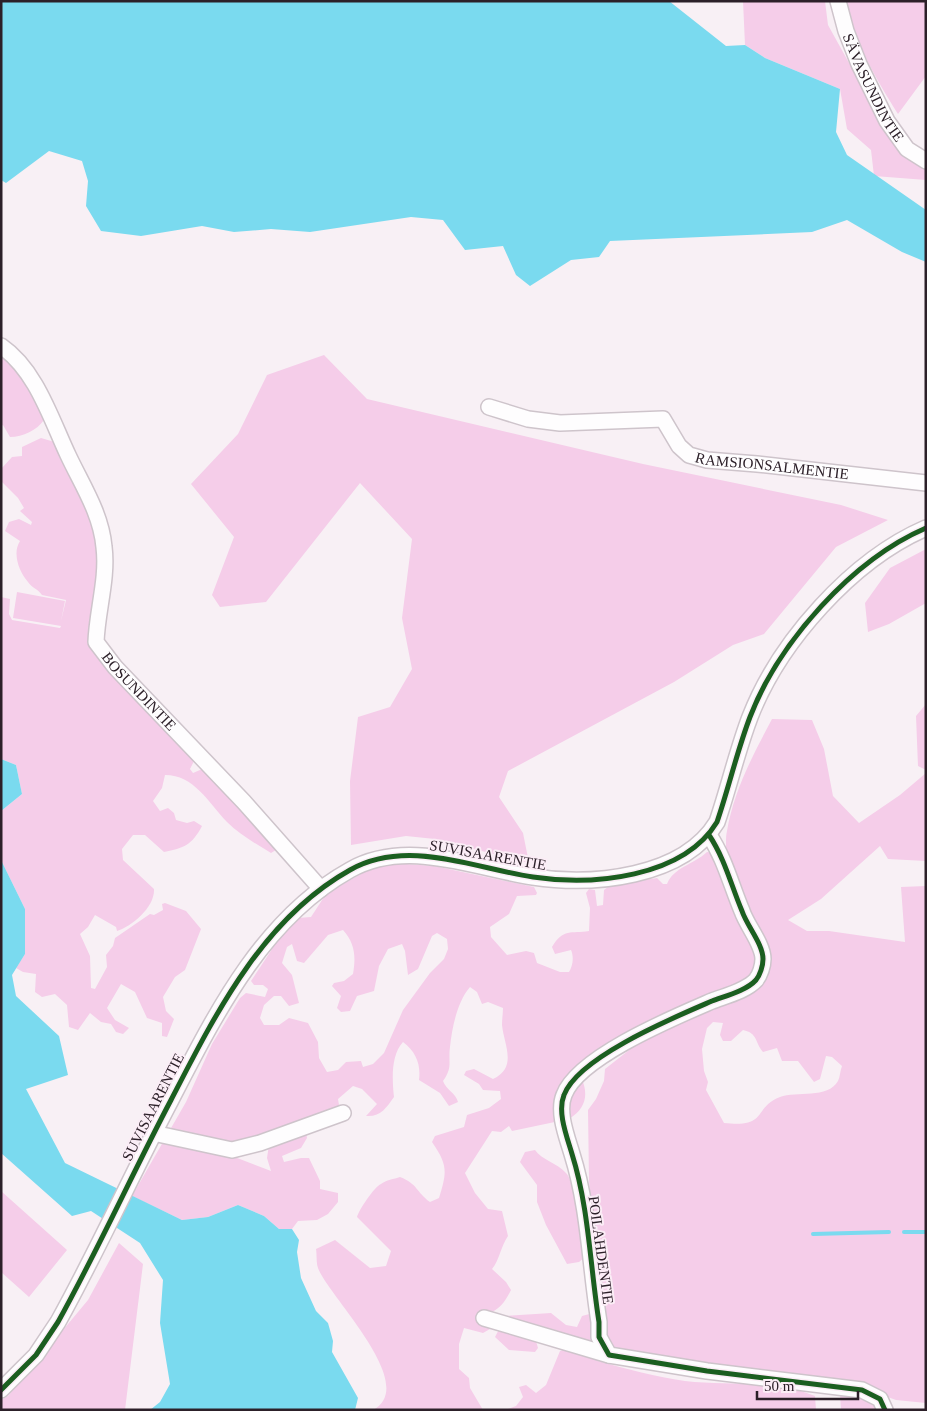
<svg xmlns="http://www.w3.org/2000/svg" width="927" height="1411" font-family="Georgia,serif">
<rect width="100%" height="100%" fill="#f8f0f5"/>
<path fill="#f5cde9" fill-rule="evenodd" d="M743 1H825L828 25 884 126 903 156 926 170V180L874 176 871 150 847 129 840 89 765 58 745 45Z
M844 1H926V76L898 114C873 74 858 47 844 1Z
M1 347 10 355 43 411 44 420C37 430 23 437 10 437L3 425 1 426Z
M324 355 367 399 643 464 841 505 888 520 836 547 764 634 733 645 674 682 508 771 499 797 523 833 529 863 435 839 406 836 351 845 350 781 358 717 390 707 412 669 402 618 412 539 360 483 266 602 220 607 212 595 234 537 191 484 238 434 267 375Z
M41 438 58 443 100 530 93 641 195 759 190 769 193 773 207 767 275 844 276 850 271 853C256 844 239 834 227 822 208 802 194 775 165 775L162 788 153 801 160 811 168 808 174 813 176 820 187 823 194 821 202 826C192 845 184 848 164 852L145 835H133L122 849 123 860 154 889C155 907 132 926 117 931L116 927 95 915 88 927 80 934 90 956 91 988 95 989 107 967 106 955 113 946 115 938 150 914 154 915 163 910 162 904 165 903 186 911 201 929 185 970 175 977 163 997 166 1011 174 1019 167 1037 162 1036V1023L147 1018 135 992 121 984 107 1008 115 1020 129 1028 123 1034 116 1032 111 1024 101 1022 90 1013 78 1030 69 1027 67 1005 55 994 42 997 35 992 36 974 23 972 16 968 25 954V909L1 860V811L22 794 16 765 1 759V597L10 599 9 614 12 620 60 628 61 626 13 618 17 592 65 601 61 621 66 600 42 595C38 589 32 588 28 582 19 572 12 553 20 541L5 531 9 522 19 519 31 525 32 522 20 511 24 508 18 498 1 481V469L12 457 22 456V447Z
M926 549V603L889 624 868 632 865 603 890 568Z
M926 704V770L918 766 916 716Z
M772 719 812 720 824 749 833 796 859 823 900 795 926 773V861L888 859 880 846 821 899 788 920 807 931H829L905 942 901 887 926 886V1403L896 1400 885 1396 614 1351 605 1340 589 1181 588 1110 596 1099 604 1081 605 1069 633 1047 747 982 690 1008 581 1077C589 1094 586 1109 569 1119L512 1131 509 1126 501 1132 492 1131 465 1173 475 1193 488 1209 502 1211 508 1236C501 1246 499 1261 492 1269L506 1282 511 1290C505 1302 500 1309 488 1314L490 1329 483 1333 464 1328 459 1344V1369L469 1378 470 1388 483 1410H373C420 1385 329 1297 318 1268 316 1262 317 1254 316 1249L335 1240 370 1268 386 1266 391 1251 357 1217C359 1210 374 1187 381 1184 386 1180 394 1179 400 1177 418 1184 416 1192 430 1202L439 1198C447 1172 448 1165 432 1142L435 1136 464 1127 467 1115 489 1108 501 1099 500 1091 483 1090 479 1084 464 1075 466 1071 474 1069 493 1079C518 1067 504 1045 502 1025 502 1019 503 1013 503 1008L488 1002 482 1004 477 992 470 987C457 1002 452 1028 450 1047 448 1063 453 1067 443 1081 446 1090 456 1093 458 1102L449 1106 440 1093 419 1080C421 1064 416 1052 403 1042 391 1055 392 1079 394 1097 386 1108 381 1117 366 1116L377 1104 362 1089 353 1086 338 1099 340 1111 232 1156 271 1171 267 1158 269 1145 306 1132 307 1138 301 1148 282 1156 284 1162 301 1158H309L320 1181V1189L338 1193V1202L328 1214 317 1220 298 1221 292 1229H279L264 1216 238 1205 208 1217 182 1220 132 1196 186 1102 212 1044 240 998 246 993 265 997 268 989 263 985H254L251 981 282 934 298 918 311 917 326 894 366 871 393 863 434 866 534 887 537 893 536 895 517 896 509 914 490 927 491 937 507 955 526 951 534 953 537 963 560 972H569C573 965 574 957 571 950L555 954 552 947C563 928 571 934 589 931L590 908 586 893 589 889 595 890 597 906 603 905 604 890 609 886 657 878 663 884H667C674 867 693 865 707 852L725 854C727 846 725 839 727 831 734 790 753 755 772 719ZM343 930C355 943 356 957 353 974L344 981 334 983 332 986 341 996 337 1008 341 1012 350 1011 357 996 374 991 379 966 388 949 402 944 405 951 408 975 418 969 432 936 437 933 447 939 448 949 444 959 430 973 403 1010 384 1053 373 1064 363 1067 361 1061 346 1062 338 1070 327 1072 319 1058 318 1042 308 1023 289 1018 279 1025H264L260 1018 264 1005 274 996H281L289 1006 299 1003 292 975 282 963 287 947 292 944 297 961 304 963 328 935ZM713 1022 723 1023 720 1035 723 1041H731L743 1030C758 1033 755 1043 763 1052L777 1048 782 1061H798L814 1082 820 1079 826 1056 832 1057 842 1066C840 1071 840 1077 838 1081 828 1099 796 1091 780 1097 752 1108 769 1128 724 1123L706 1090 708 1082 704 1071 702 1049 707 1028Z
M535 1150C542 1160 557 1163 566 1173 574 1180 582 1232 584 1245L585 1257 579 1262 567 1264 546 1225 537 1202V1185L520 1162 525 1152Z
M1 1191 67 1250 29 1297 1 1272Z
M119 1243 143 1264 125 1410H1V1400L8 1396 88 1300Z
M551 1313 566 1325 577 1327 582 1316 593 1313 598 1361C627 1369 656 1377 685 1381 727 1386 776 1379 815 1396L816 1410H505L516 1406 523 1397 519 1387 526 1385 536 1393 546 1385 560 1351 570 1347 523 1334 536 1341 538 1348 535 1352 509 1350 495 1337 506 1316Z
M848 1393 870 1396 881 1410H841L840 1395Z"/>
<path fill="#7adaef" d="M1 1H669L726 46 745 45 765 58 840 89 836 132 847 155 926 210V262L902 252 847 220 812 232 610 241 599 257 571 260 530 286 516 275 503 246 465 250 443 220 411 217 310 232 271 229 234 232 202 226 141 236 101 231 86 206 88 181 82 161 49 151 6 183 1 180Z
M1 759 16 765 22 794 1 811Z
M1 860 25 909V954L12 975 16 996 59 1036 68 1075 26 1089 65 1163 182 1220 208 1217 238 1205 264 1216 279 1229H292L299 1240 297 1252 301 1278 316 1311 328 1323 333 1341 332 1352 358 1398 355 1410H150L160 1402 170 1384 160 1323 163 1280 140 1243 91 1211 72 1216 1 1153Z"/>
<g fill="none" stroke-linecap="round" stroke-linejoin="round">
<path stroke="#7adaef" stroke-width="4" d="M904 1232H926
M813 1234 889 1232"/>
<g stroke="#cec4cb" stroke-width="18">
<g id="minor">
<path id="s1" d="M838 1 846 31 859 64 887 121 907 149 926 161"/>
<path id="s2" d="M1 346C36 370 51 419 68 455 82 485 101 513 104 547 108 578 97 611 96 642L115 667 244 802 321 889"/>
<path id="s3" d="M489 407 528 419 560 423 663 419 679 446 689 455 707 460 757 464 926 483"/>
<path d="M709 835C725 859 731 885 742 911 747 926 763 944 763 959 763 966 760 975 756 980 746 991 725 996 712 1001 675 1017 578 1057 564 1095 557 1112 567 1137 572 1154 589 1208 590 1266 599 1322V1337L609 1355 707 1371 862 1390 880 1399 885 1410"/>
<path d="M153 1133 232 1150 260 1143 343 1113"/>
<path d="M484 1318 609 1355"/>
<path d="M1 1390 36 1355 58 1322C98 1250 132 1174 171 1100 215 1015 262 919 350 870 407 838 473 868 533 877 592 886 683 878 717 822 729 787 737 751 750 717 779 642 852 560 926 528"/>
</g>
</g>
<use href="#minor" stroke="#fefdfe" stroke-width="15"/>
<g stroke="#fbedf6" stroke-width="8">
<path id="cycleway" d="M709 835C725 859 731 885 742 911 747 926 763 944 763 959 763 966 760 975 756 980 746 991 725 996 712 1001 675 1017 578 1057 564 1095 557 1112 567 1137 572 1154 589 1208 590 1266 599 1322V1337L609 1355 707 1371 862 1390 880 1399 885 1410
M1 1390 36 1355 58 1322C98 1250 132 1174 171 1100 215 1015 262 919 350 870 407 838 473 868 533 877 592 886 683 878 717 822 729 787 737 751 750 717 779 642 852 560 926 528"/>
</g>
<use href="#cycleway" stroke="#1b5e20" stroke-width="5"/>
</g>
<g text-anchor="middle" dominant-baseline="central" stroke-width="4" stroke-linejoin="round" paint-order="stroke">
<g font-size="15" fill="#2c2029" stroke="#fbedf6">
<text stroke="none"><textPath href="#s1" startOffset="94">SÄVASUNDINTIE</textPath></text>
<text stroke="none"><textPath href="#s3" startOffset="305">RAMSIONSALMENTIE</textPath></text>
<text stroke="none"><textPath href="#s2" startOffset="390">BOSUNDINTIE</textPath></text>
<text transform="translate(488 855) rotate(10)">SUVISAARENTIE</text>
<text transform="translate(153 1107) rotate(-63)">SUVISAARENTIE</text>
<text transform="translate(601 1250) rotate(82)">POILAHDENTIE</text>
</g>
</g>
<rect width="927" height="1411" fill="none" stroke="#2c2029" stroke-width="5"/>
<path d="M757 1391v8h101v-8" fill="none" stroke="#2c2029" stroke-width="2.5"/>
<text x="764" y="1391" font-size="15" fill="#2c2029" stroke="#fbedf6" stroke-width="4" paint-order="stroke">50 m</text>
</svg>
